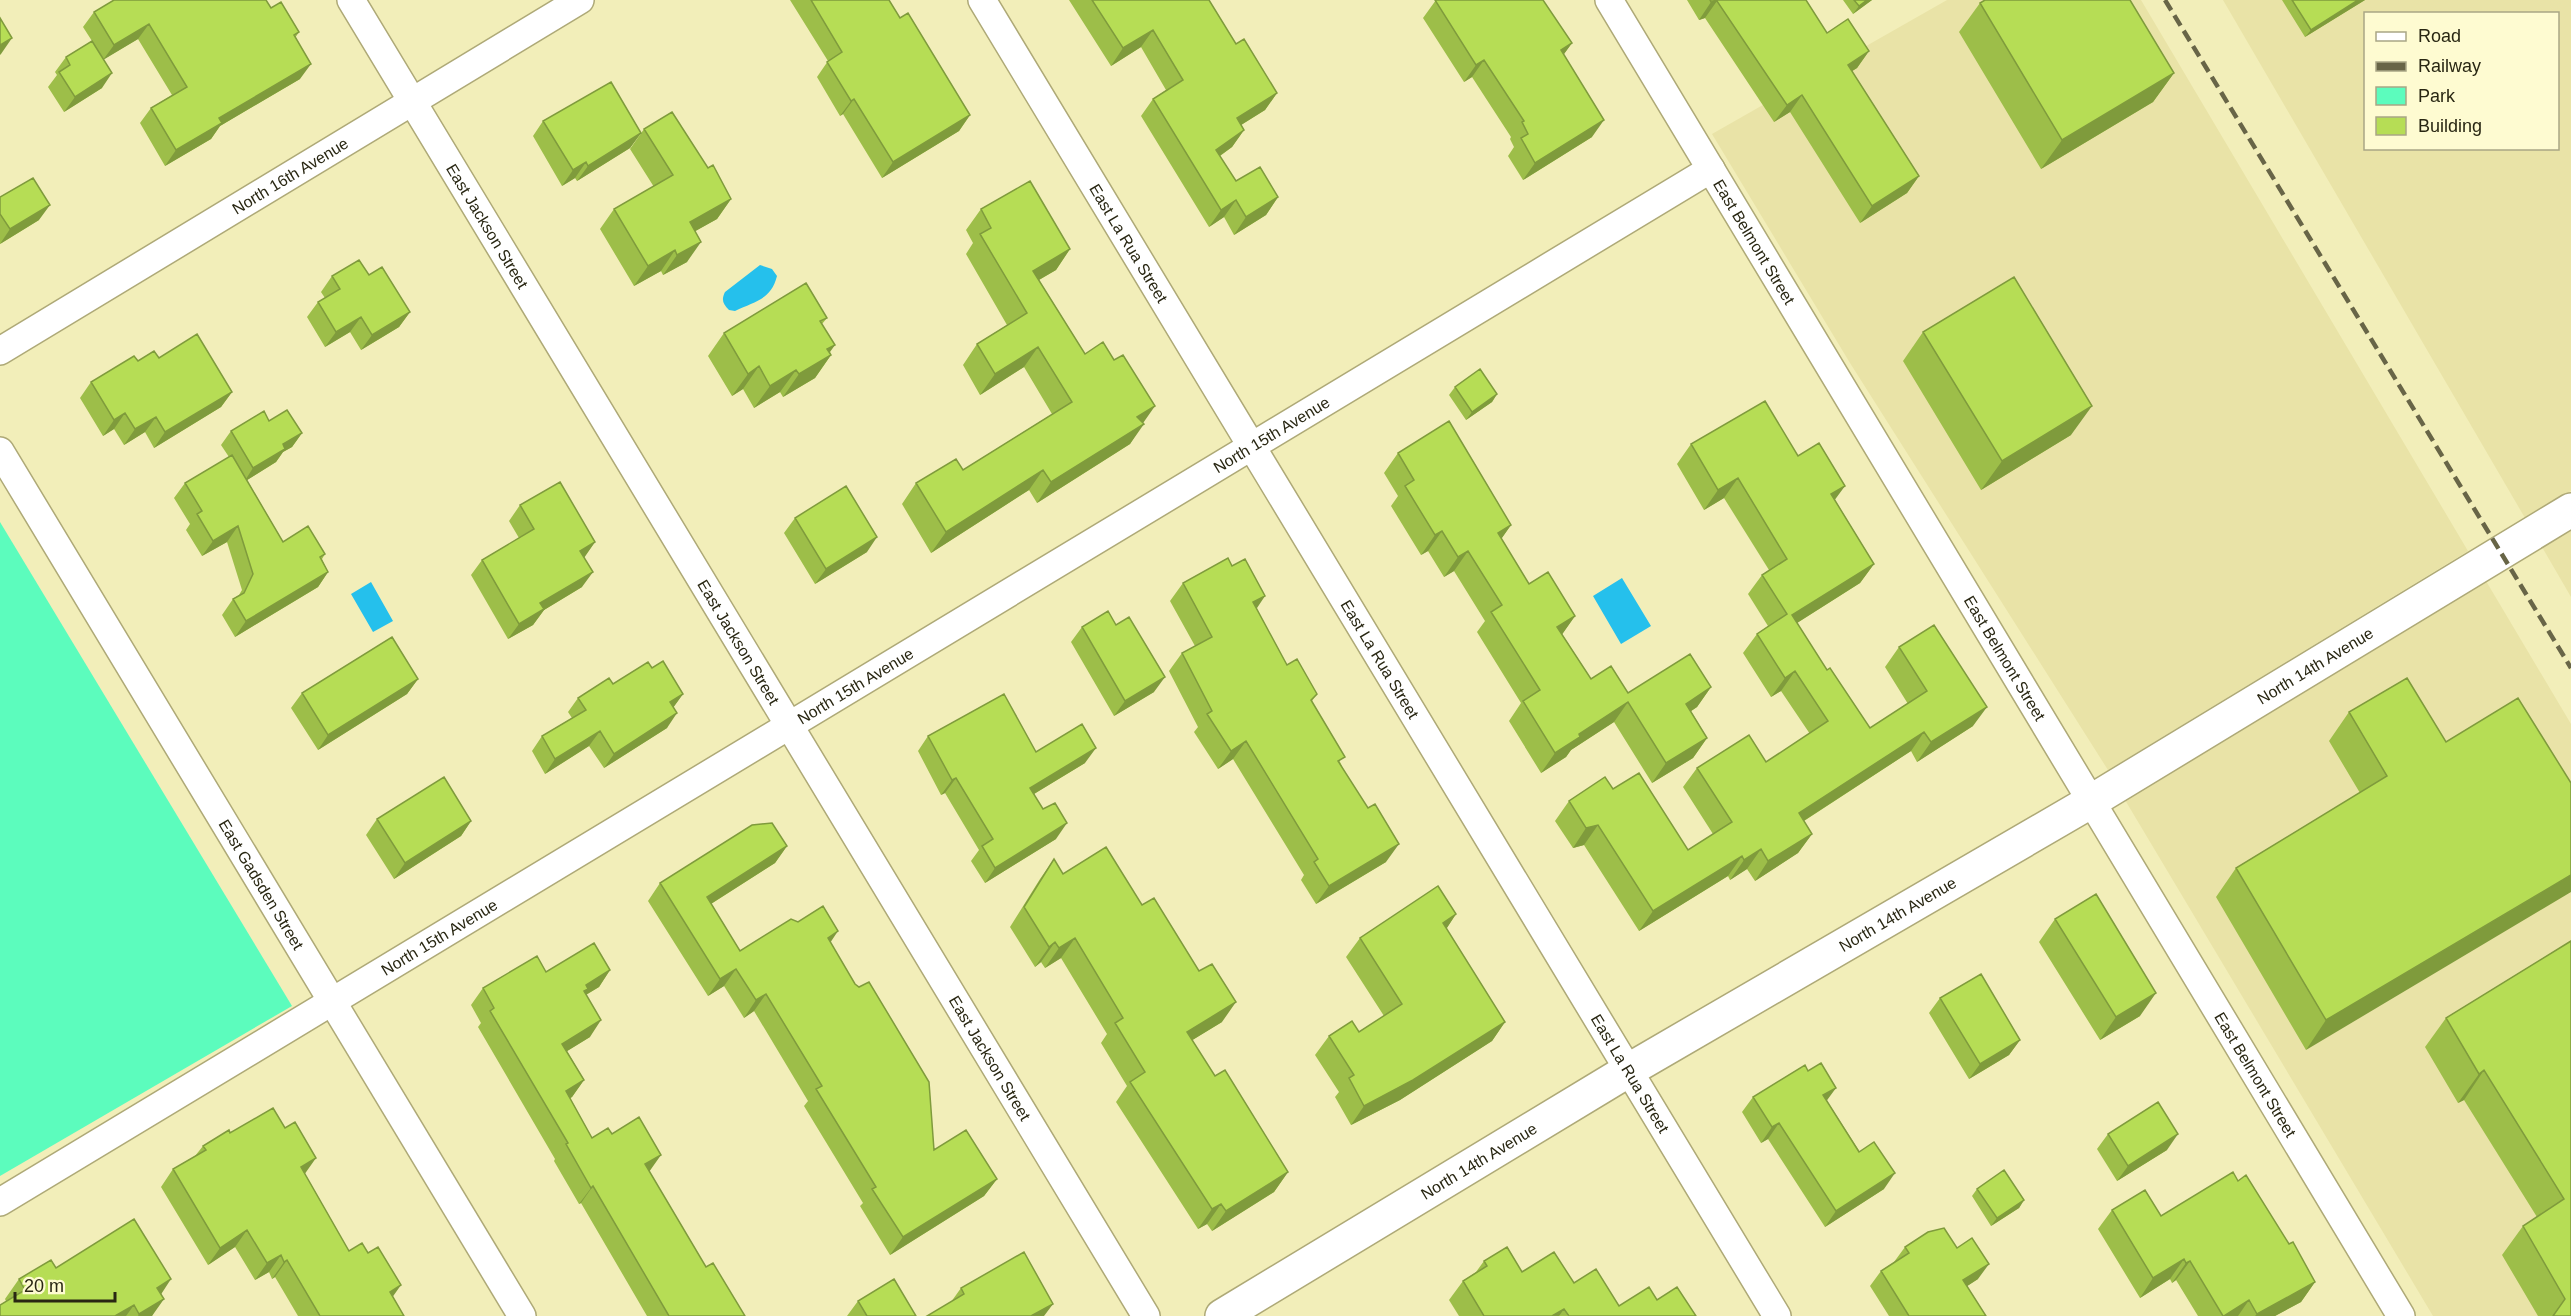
<svg xmlns="http://www.w3.org/2000/svg" width="2571" height="1316" font-family="Helvetica,sans-serif">
<rect width="100%" height="100%" fill="#f2eeb9"/>
<path fill="#e9e3a7" fill-rule="evenodd" d="M1947 0H2141L2468 551 2108 770 1850 363 1712 134Z
M2223 0H2571V491L2525 518ZM2366 14H2558V148H2366Z
M2571 530V597L2542 547Z
M2486 581 2571 724V1316H2433L2125 800Z"/>
<path fill="#5cfcbd" d="M0 522 292 1006 0 1176Z"/>
<path fill="#25c0ec" d="M760 265 772 269 777 276C771 300 755 301 735 311L729 310C723 304 721 300 725 292Z
M1622 578 1651 626 1621 644 1593 596Z
M371 582 393 621 373 632 351 594Z"/>
<g fill="none" stroke-linecap="round" stroke-linejoin="round">
<g stroke="#aea977" stroke-width="30">
<g id="minor">
<path id="s1" d="M351 0 1146 1316"/>
<path id="s2" d="M982 0 1777 1316"/>
<path id="s3" d="M1609 0 2401 1316"/>
<path id="s4" d="M0 351 580 0"/>
<path id="s5" d="M0 451 522 1316"/>
<path id="s6" d="M0 1202 1711 169"/>
</g>
</g>
<g stroke="#aea977" stroke-width="36">
<g id="tertiary">
<path id="s7" d="M1222 1316 1629 1070 2090 802 2571 510"/>
</g>
</g>
<use href="#minor" stroke="#fff" stroke-width="27"/>
<use href="#tertiary" stroke="#fff" stroke-width="33"/>
<path stroke="#686547" stroke-width="4.5" stroke-dasharray="12 6" stroke-linecap="butt" d="M2165 0 2571 668"/>
</g>
<path fill="#9dbe49" d="M790 0H889L900 18 970 115 959 131 882 178 843 114 840 116 817 77 828 61Z
M1069 0H1209L1236 44 1277 93 1265 110 1241 125 1244 130 1232 147 1220 156 1236 181 1278 197 1266 215 1234 235 1224 217 1209 227 1141 116 1153 99 1166 90 1141 47 1111 66Z
M1436 0 1572 43 1563 55 1592 137 1523 180 1508 156 1514 147 1510 139 1511 137 1472 77 1464 82 1423 18Z
M1687 0H1806L1827 33 1869 51 1857 68 1852 71 1919 176 1907 193 1860 223 1790 112 1774 122 1705 18 1699 20Z
M1843 0H1872L1853 14Z
M2282 0H2365L2305 37Z
M1980 3 2174 73 2153 102 2041 169 1959 32Z
M271 8 299 32 295 38 300 79 220 126 211 139 165 166 140 123 151 108 172 95 138 39 104 59 102 88 64 112 48 87 57 75 55 72 66 57 92 41 83 27 94 12Z
M543 121 641 133 630 148 577 181 575 178 562 186 533 136Z
M644 129 708 168 731 199 717 219 695 231 687 262 663 275 661 271 634 286 600 229 614 209 654 187 630 149Z
M0 197 39 220 0 244Z
M981 209 1070 249 1056 270 1039 280 1085 354 1143 423 1130 444 1037 503 1029 490 931 553 902 504 916 483 963 470 1052 414 1024 367 980 395 963 365 977 344 1007 325 966 254 973 243 966 230Z
M369 275 410 312 399 327 361 350 350 332 325 347 307 317 318 302 325 298 321 292 332 276Z
M827 318 822 324 831 355 815 378 783 397 780 392 754 408 743 389 732 396 708 356 724 333Z
M1923 332 2071 435 1981 490 1903 361Z
M159 358 232 392 221 407 154 448 145 432 124 445 114 429 103 436 80 398 91 382 138 361Z
M1455 387 1497 394 1492 402 1466 420 1449 395Z
M269 421 302 433 292 447 283 452 276 462 247 480 283 542 325 554 322 559 328 572 318 587 235 637 222 615 233 599 239 595 242 590 227 542 202 556 186 530 190 524 174 498 185 483 229 457 221 445 231 431Z
M1691 444 1798 456 1835 500 1874 564 1860 583 1797 623 1827 670 1870 728 1908 704 1885 667 1899 647 1973 726 1917 762 1911 751 1804 821 1812 834 1798 853 1755 881 1747 869 1730 880 1728 876 1639 931 1584 845 1573 848 1555 821 1569 801 1613 789 1688 850 1713 834 1683 787 1697 768 1766 762 1810 734 1781 691 1771 697 1743 653 1757 634 1768 626 1748 594 1762 575 1769 570 1724 498 1704 510 1677 464Z
M1398 453 1511 525 1501 539 1529 584 1575 616 1562 634 1591 679 1628 693 1711 687 1697 707 1691 711 1707 738 1693 758 1652 783 1614 722 1571 750 1566 757 1541 773 1509 721 1521 703 1477 632 1485 621 1454 571 1444 577 1428 551 1421 555 1391 506 1398 496 1384 473Z
M520 505 595 542 584 557 582 587 544 610 533 625 508 639 471 575 482 560 519 538 509 521Z
M795 518 867 552 815 584 784 533Z
M1232 566 1256 608 1287 665 1317 694 1312 701 1386 862 1316 904 1301 880 1304 875 1233 759 1218 769 1194 732 1198 727 1169 671 1182 653 1195 646 1170 601 1183 583Z
M1116 625 1154 692 1114 716 1071 642 1082 627Z
M652 668 683 694 673 707 667 728 604 768 589 746 545 774 532 751 542 736 572 718 568 712 578 698Z
M418 679 407 694 318 750 291 708 302 693Z
M2349 712 2446 742 2571 783 2306 1050 2216 897 2236 868 2360 793 2329 741Z
M928 736 1036 752 1085 763 1034 794 1056 839 985 883 971 861 979 850 945 793 941 795 918 751Z
M377 819 471 821 461 836 394 879 366 835Z
M787 846 775 863 711 904 740 951 830 943 934 1150 997 1179 984 1196 890 1255 860 1206 863 1203 804 1106 808 1101 754 1011 744 1018 724 986 708 996 648 901 660 883Z
M1054 859 1063 874 1142 905 1222 1022 1192 1040 1215 1076 1288 1172 1274 1192 1212 1231 1207 1224 1198 1229 1116 1102 1127 1086 1101 1043 1107 1034 1061 958 1045 968 1041 962 1035 967 1010 927 1040 879Z
M1456 914 1446 929 1505 1022 1492 1041 1400 1100 1351 1125 1335 1097 1339 1092 1315 1055 1329 1036 1359 1032 1384 1016 1346 957 1360 938Z
M2055 919 2140 1016 2100 1040 2039 942Z
M2571 941V1316H2538L2502 1255 2523 1226 2537 1217 2464 1100 2458 1103 2425 1047 2446 1018Z
M610 970 599 987 586 995 590 1037 567 1051 584 1080 572 1097 570 1098 592 1138 612 1134 649 1171 706 1267 745 1316H647L581 1203 579 1204 554 1161 555 1159 478 1027 481 1023 471 1005 483 988 546 972Z
M1940 998 2020 1040 2009 1055 1969 1079 1929 1013Z
M1753 1097 1827 1101 1884 1189 1825 1227 1768 1139 1761 1143 1742 1112Z
M230 1133 305 1174 349 1251 393 1297 404 1316H298L275 1277 272 1279 269 1272 255 1280 235 1247 208 1265 161 1187 173 1169 195 1156 203 1146Z
M2108 1134 2167 1150 2117 1181 2097 1149Z
M2238 1181 2289 1244 2315 1282 2301 1302 2275 1316H2198L2176 1280 2172 1283 2170 1279 2140 1298 2098 1229 2112 1210 2161 1216Z
M1977 1189 2024 1200 2019 1208 1991 1226 1972 1196Z
M1905 1247 1957 1248 1978 1279 1967 1286 1986 1316H1889L1870 1286 1881 1271 1894 1262Z
M1484 1261 1522 1272 1574 1283 1619 1306 1657 1300 1696 1316H1459L1449 1300 1463 1281 1476 1272Z
M56 1268 161 1294 152 1316H0L6 1301 5 1299 19 1279Z
M961 1288 1044 1316 951 1302Z
M858 1301 916 1316H847Z"/>
<path fill="#7f9b3c" d="M1867 0H1872L1853 14 1859 6Z
M2358 0H2365L2305 37 2311 30Z
M1717 1 1705 18 1699 20 1711 2Z
M149 24 138 39 103 60 114 45Z
M1153 30 1141 47 1111 66 1123 48Z
M12 38 1 54 0 55V45Z
M1572 43 1559 61 1561 50Z
M1869 51 1857 68 1835 82 1848 65Z
M1484 60 1472 77 1464 82 1476 65Z
M311 64 300 79 220 126 211 139 165 166 176 150 219 118Z
M112 73 102 88 64 112 75 97Z
M2174 73 2153 102 2041 169 2062 140Z
M1277 93 1265 110 1225 135 1237 118Z
M1802 95 1790 112 1774 122 1787 105Z
M854 99 843 114 840 116 851 101Z
M970 115 959 131 882 178 893 162Z
M1604 120 1592 137 1523 180 1535 163Z
M1244 130 1232 147 1204 167 1216 150Z
M641 133 630 148 577 181 588 166Z
M586 162 575 178 562 186 573 170Z
M1919 176 1907 193 1860 223 1872 206Z
M1278 197 1266 215 1234 235 1246 217Z
M731 199 717 219 676 242 690 222Z
M1236 200 1224 217 1209 227 1221 210Z
M50 205 39 220 0 244 10 229Z
M701 242 687 262 663 275 677 255Z
M1070 249 1056 270 1018 292 1033 271Z
M675 250 661 271 634 286 648 266Z
M410 312 399 327 361 350 372 335Z
M361 317 350 332 325 347 336 332Z
M835 345 825 359 831 355 815 378 783 397 799 374 827 349Z
M1038 347 1024 367 980 395 995 374Z
M759 366 743 389 732 396 748 374Z
M796 370 780 392 754 408 770 386Z
M232 392 221 407 154 448 165 432Z
M1497 394 1492 402 1466 420 1472 412Z
M1155 406 1141 426 1144 424 1130 444 1037 503 1051 482 1137 417Z
M2092 406 2071 435 1981 490 2002 461Z
M125 413 114 429 103 436 114 420Z
M156 417 145 432 124 445 135 429Z
M302 433 292 447 283 452 276 462 244 482 253 468 283 444Z
M1043 470 1029 490 931 553 946 532Z
M1738 478 1724 498 1704 510 1718 490Z
M1845 486 1831 505V494Z
M1511 525 1497 545 1498 533Z
M238 526 227 542 202 556 213 541Z
M1442 531 1428 551 1421 555 1435 535Z
M877 537 867 552 815 584 826 569Z
M595 542 584 558 580 551Z
M1468 551 1454 571 1444 577 1458 557Z
M1874 564 1860 583 1778 635 1792 615Z
M328 572 318 587 235 637 246 621Z
M593 572 582 587 544 610 533 625 508 639 519 624 540 603Z
M1265 596 1253 614V602Z
M1575 616 1561 636 1557 627Z
M1795 671 1781 691 1771 697 1785 678Z
M1165 677 1154 692 1114 716 1125 701Z
M418 679 407 694 318 750 328 735Z
M1711 687 1697 707 1672 724 1686 704Z
M683 694 673 708 670 702Z
M1628 702 1614 722 1571 750 1566 757 1541 773 1555 753 1579 734Z
M1987 707 1973 726 1917 762 1931 742Z
M677 713 667 728 604 768 614 754Z
M600 731 589 746 545 774 555 759Z
M1924 732 1911 751 1785 833 1799 813Z
M1707 738 1693 758 1652 783 1666 763Z
M1246 741 1233 759 1218 769 1231 751Z
M1096 748 1085 763 1019 803 1030 788Z
M956 778 945 793 941 795 952 780Z
M471 821 461 836 394 879 405 863Z
M1067 823 1056 839 985 883 995 868Z
M1598 825 1584 845 1573 848 1586 828Z
M1812 834 1798 853 1755 881 1768 861Z
M1399 844 1386 862 1316 904 1329 886Z
M787 846 775 863 695 914 707 897Z
M1761 849 1747 869 1730 880 1744 860Z
M1742 856 1728 876 1639 931 1653 911Z
M2571 875V892L2306 1050 2326 1020Z
M1456 914 1443 934V923Z
M838 931 826 949 828 938Z
M1075 938 1061 958 1045 968 1059 948Z
M1055 942 1041 962 1035 967 1049 947Z
M736 969 724 986 708 996 720 979Z
M610 970 599 987 582 997 586 985Z
M2156 993 2140 1016 2100 1040 2116 1017Z
M766 994 754 1011 744 1018 756 1000Z
M1236 1002 1222 1022 1173 1052 1187 1032Z
M601 1020 590 1037 551 1061 562 1044Z
M1505 1022 1492 1041 1400 1100 1351 1125 1364 1106Z
M2020 1040 2009 1055 1969 1079 1980 1064Z
M2484 1070 2464 1100 2458 1103 2479 1074Z
M584 1080 572 1097 554 1108 566 1091Z
M1836 1088 1825 1103 1823 1095Z
M1779 1123 1768 1139 1761 1143 1772 1127Z
M2178 1134 2167 1150 2117 1181 2128 1166Z
M661 1155 649 1172 645 1164Z
M316 1158 304 1175 301 1167Z
M1288 1172 1274 1192 1212 1231 1226 1211Z
M1895 1173 1884 1189 1825 1227 1836 1211Z
M997 1179 984 1196 890 1255 903 1237Z
M593 1186 581 1203 579 1204 591 1188Z
M2024 1200 2019 1208 1991 1226 1997 1218Z
M1221 1204 1207 1224 1198 1229 1212 1209Z
M247 1230 235 1247 208 1265 220 1248Z
M281 1255 269 1272 255 1280 267 1263Z
M2184 1259 2170 1279 2140 1298 2153 1278Z
M287 1260 275 1277 272 1279 284 1262Z
M2190 1261 2176 1280 2172 1283 2186 1263Z
M1989 1264 1978 1279 1952 1296 1963 1280Z
M171 1279 158 1299 157 1288Z
M2315 1282 2301 1302 2275 1316H2255L2257 1314Z
M401 1285 389 1302 390 1292Z
M164 1299 152 1316H138L139 1314Z
M2249 1300 2238 1316H2224Z
M1053 1304 1044 1316H1031Z
M134 1305 126 1316H115Z
M1564 1309 1559 1316H1552Z"/>
<path fill="#b6dd55" stroke="#7f9b3c" stroke-width="1.5" d="M114 0H266L271 8 281 2 299 32 294 35 311 64 219 118 222 123 176 150 151 108 187 87 149 24 114 45 94 12Z
M811 0H889L900 18 908 13 970 115 893 162 854 99 851 101 827 62 842 52Z
M1092 0H1209L1236 44 1244 39 1277 93 1237 118 1244 130 1216 150 1236 181 1260 167 1278 197 1246 217 1236 200 1221 210 1153 99 1183 80 1153 30 1123 48Z
M1435 0H1543L1572 43 1561 50 1604 120 1535 163 1521 138 1528 134 1522 122 1524 121 1484 60 1476 65Z
M1710 0H1806L1827 33 1848 19 1869 51 1848 65 1919 176 1872 206 1802 95 1787 105 1717 1 1711 2Z
M1854 0H1867L1859 6Z
M1985 0H2130L2174 73 2062 140 1980 3Z
M2292 0H2358L2311 30Z
M0 18 12 38 0 45Z
M92 41 112 73 75 97 59 72 70 65 66 57Z
M611 82 641 133 588 166 586 162 573 170 543 121Z
M672 112 708 168 713 165 731 199 690 222 701 242 677 255 675 250 648 266 614 209 673 175 644 129Z
M33 178 50 205 10 229 0 214V197Z
M1030 181 1070 249 1033 271 1085 354 1103 342 1114 360 1123 355 1155 406 1137 417 1144 424 1051 482 1043 470 946 532 916 483 956 459 963 470 1072 402 1038 347 995 374 977 344 1027 313 980 234 991 228 981 209Z
M359 260 369 275 382 267 410 312 372 335 361 317 336 332 318 302 340 289 332 276Z
M2014 277 2092 406 2002 461 1923 332Z
M806 283 827 318 820 321 835 345 827 349 831 355 799 374 796 370 770 386 759 366 748 374 724 333Z
M197 334 232 392 165 432 156 417 135 429 125 413 114 420 91 382 134 356 138 361 154 351 159 358Z
M1480 369 1497 394 1472 412 1455 387Z
M1765 401 1798 456 1819 443 1845 486 1831 494 1874 564 1792 615 1827 670 1830 668 1870 728 1927 691 1899 647 1934 625 1987 707 1931 742 1924 732 1799 813 1812 834 1768 861 1761 849 1744 860 1742 856 1653 911 1598 825 1586 828 1569 801 1605 777 1613 789 1639 773 1688 850 1732 822 1697 768 1749 735 1766 762 1828 721 1795 671 1785 678 1757 634 1787 614 1762 575 1787 559 1738 478 1718 490 1691 444Z
M287 410 302 433 283 444 285 449 253 468 231 431 264 411 269 421Z
M1449 421 1511 525 1498 533 1529 584 1548 572 1575 616 1557 627 1591 679 1611 666 1628 693 1690 654 1711 687 1686 704 1707 738 1666 763 1628 702 1579 734 1580 737 1555 753 1523 701 1540 690 1491 612 1502 605 1468 551 1458 557 1442 531 1435 535 1405 486 1414 480 1398 453Z
M232 455 283 542 308 526 325 554 320 557 328 572 246 621 233 599 244 593 253 574 238 526 213 541 197 514 202 511 185 483Z
M560 482 595 542 580 551 593 572 540 603 544 609 519 624 482 560 534 529 520 505Z
M846 486 877 537 826 569 795 518Z
M1228 558 1232 566 1245 559 1265 596 1253 602 1287 665 1297 659 1317 694 1311 700 1345 757 1338 761 1368 808 1375 804 1399 844 1329 886 1314 862 1318 859 1246 741 1231 751 1207 714 1212 711 1182 653 1212 637 1183 583Z
M1108 611 1116 625 1129 617 1165 677 1125 701 1082 627Z
M392 637 418 679 328 735 302 693Z
M663 661 683 694 670 702 677 713 614 754 600 731 555 759 542 736 586 710 578 698 609 678 613 684 648 662 652 668Z
M2407 678 2446 742 2518 698 2571 783V875L2326 1020 2236 868 2387 776 2349 712Z
M1004 694 1036 752 1082 724 1096 748 1030 788 1043 809 1055 803 1067 823 995 868 982 846 993 839 956 778 952 780 928 736Z
M444 777 471 821 405 863 377 819Z
M772 823 787 846 707 897 740 951 791 919 798 922 823 906 838 931 828 938 855 984 859 987 869 982 929 1082 934 1150 966 1130 997 1179 903 1237 872 1189 876 1187 816 1089 822 1086 766 994 756 1000 736 969 720 979 660 883 752 825Z
M1106 847 1142 905 1154 898 1199 971 1212 964 1236 1002 1187 1032 1215 1076 1225 1070 1288 1172 1226 1211 1221 1204 1212 1209 1130 1082 1145 1072 1115 1023 1123 1018 1075 938 1059 948 1055 942 1049 947 1024 907 1054 859 1063 874Z
M1438 886 1456 914 1443 923 1505 1022 1413 1080 1364 1106 1349 1078 1354 1075 1329 1036 1352 1021 1359 1032 1402 1004 1360 938Z
M2096 894 2156 993 2116 1017 2055 919Z
M2571 941V1316H2553L2565 1299 2523 1226 2564 1199 2484 1070 2479 1074 2446 1018Z
M594 943 610 970 586 985 588 989 584 991 601 1020 562 1044 584 1080 566 1091 592 1138 608 1128 612 1134 639 1117 661 1155 645 1164 706 1267 713 1263 745 1316H669L593 1186 591 1188 566 1144 568 1143 490 1011 494 1008 483 988 537 956 546 972Z
M1981 974 2020 1040 1980 1064 1940 998Z
M1821 1063 1836 1088 1823 1095 1859 1152 1874 1142 1895 1173 1836 1211 1779 1123 1772 1127 1753 1097 1805 1065 1808 1071Z
M2158 1102 2178 1134 2128 1166 2108 1134Z
M273 1108 285 1128 295 1122 316 1158 301 1167 349 1251 362 1243 368 1253 378 1247 401 1285 390 1292 404 1316H320L287 1260 284 1262 281 1255 267 1263 247 1230 220 1248 173 1169 206 1150 203 1146 229 1130 230 1133Z
M2004 1170 2024 1200 1997 1218 1977 1189Z
M2233 1172 2238 1181 2246 1175 2289 1244 2293 1242 2315 1282 2257 1314 2249 1300 2224 1316H2223L2190 1261 2186 1263 2184 1259 2153 1278 2112 1210 2145 1190 2161 1216Z
M134 1219 171 1279 157 1288 164 1299 139 1314 134 1305 115 1316H0V1305L25 1290 19 1279 51 1260 56 1268Z
M1944 1228 1957 1248 1972 1238 1989 1264 1963 1280 1986 1316H1909L1881 1271 1909 1253 1905 1247 1928 1232Z
M1507 1247 1522 1272 1554 1252 1574 1283 1596 1269 1619 1306 1649 1287 1657 1300 1677 1287 1696 1316H1569L1564 1309 1552 1316H1484L1463 1281 1487 1266 1484 1261Z
M1024 1252 1053 1304 1031 1316H927L964 1294 961 1288Z
M894 1279 916 1316H867L858 1301Z"/>
<g text-anchor="middle" dominant-baseline="central" stroke-width="4.5" stroke-linejoin="round" paint-order="stroke">
<g font-size="16" fill="#292713" stroke="#fefbd1">
<text stroke="none"><textPath href="#s4" startOffset="339">North 16th Avenue</textPath></text>
<text stroke="none"><textPath href="#s1" startOffset="264">East Jackson Street</textPath></text>
<text stroke="none"><textPath href="#s2" startOffset="284">East La Rua Street</textPath></text>
<text stroke="none"><textPath href="#s3" startOffset="282">East Belmont Street</textPath></text>
<text stroke="none"><textPath href="#s6" startOffset="1485">North 15th Avenue</textPath></text>
<text stroke="none"><textPath href="#s1" startOffset="750">East Jackson Street</textPath></text>
<text stroke="none"><textPath href="#s2" startOffset="770">East La Rua Street</textPath></text>
<text stroke="none"><textPath href="#s3" startOffset="768">East Belmont Street</textPath></text>
<text stroke="none"><textPath href="#s7" startOffset="1272">North 14th Avenue</textPath></text>
<text stroke="none"><textPath href="#s6" startOffset="999">North 15th Avenue</textPath></text>
<text stroke="none"><textPath href="#s5" startOffset="506">East Gadsden Street</textPath></text>
<text stroke="none"><textPath href="#s7" startOffset="786">North 14th Avenue</textPath></text>
<text stroke="none"><textPath href="#s6" startOffset="513">North 15th Avenue</textPath></text>
<text stroke="none"><textPath href="#s1" startOffset="1236">East Jackson Street</textPath></text>
<text stroke="none"><textPath href="#s2" startOffset="1254">East La Rua Street</textPath></text>
<text stroke="none"><textPath href="#s3" startOffset="1254">East Belmont Street</textPath></text>
<text stroke="none"><textPath href="#s7" startOffset="300">North 14th Avenue</textPath></text>
</g>
</g>
<rect x="2364" y="12" width="195" height="138" fill="#fefbd1" stroke="#a9a685" stroke-width="1.5"/>
<rect x="2376" y="32" width="30" height="9" fill="#ffffff" stroke="#a9a685" stroke-width="1.5"/>
<text x="2418" y="42" font-size="18" fill="#292713">Road</text>
<rect x="2376" y="62" width="30" height="9" fill="#686547" stroke="#a9a685" stroke-width="1.5"/>
<text x="2418" y="72" font-size="18" fill="#292713">Railway</text>
<rect x="2376" y="87" width="30" height="18" fill="#5cfcbd" stroke="#a9a685" stroke-width="1.5"/>
<text x="2418" y="102" font-size="18" fill="#292713">Park</text>
<rect x="2376" y="117" width="30" height="18" fill="#b6dd55" stroke="#a9a685" stroke-width="1.5"/>
<text x="2418" y="132" font-size="18" fill="#292713">Building</text>
<path d="M15 1292v9h100v-9" fill="none" stroke="#292713" stroke-width="3"/>
<text x="24" y="1292" font-size="18" fill="#292713" stroke="#fefbd1" stroke-width="4.5" paint-order="stroke">20 m</text>
</svg>
